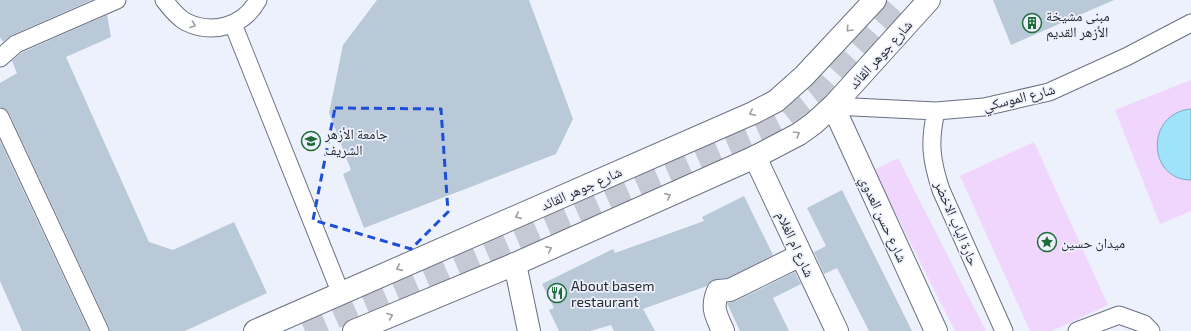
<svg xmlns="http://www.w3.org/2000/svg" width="1191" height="331" font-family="'Exo 2','Noto Naskh Arabic',sans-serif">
<rect width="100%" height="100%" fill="#edf1fc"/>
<path fill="#f0d5fd" d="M1191 80V211L1160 224 1115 110Z
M1034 142 1108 305 1052 331H1030L960 176Z
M898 158 986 331H955L874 170Z"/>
<path fill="#9fe3fb" stroke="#7babbe" d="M1191 109V180C1147 180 1145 113 1191 109Z"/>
<path fill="#b9c9d7" d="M0 0H92L12 35 3 42 0 37Z
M377 0H529L573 119 556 154 364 228 343 174 351 170 329 113 343 45Z
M993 0H1114L1011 45Z
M107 15 111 37 66 57 149 242 173 250 234 222 267 293 185 331H110L109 327 9 113 5 109 0 107V83L17 73 12 61 21 53Z
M0 141 89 331H22L0 281Z
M842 190 912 331H869L837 268 824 274 814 252 826 246 807 208Z
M744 196 773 255 727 278 717 279 711 281 707 286 643 309 655 331H614L611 325 590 331H559L549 310 554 308 542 284 613 249 615 253 704 221 702 217Z
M795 272 801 284 773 298 789 331H740L727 303 736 301Z"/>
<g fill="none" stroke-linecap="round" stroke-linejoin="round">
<path stroke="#c5c9d3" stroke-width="22" stroke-dasharray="22 11" stroke-linecap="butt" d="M305 331 760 132 787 118 817 94 902 0"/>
<g stroke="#697080" stroke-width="19">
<path id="service" d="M164 0C170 8 177 17 186 22 213 35 244 26 258 0
M233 24 341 294
M0 58 16 44 117 0
M833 106 936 111 984 107 1049 92 1126 57 1191 23
M936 111C929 142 931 160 941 190L1004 331
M0 117 100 331
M1077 331 1119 315 1144 324 1151 331"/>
</g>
<g stroke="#697080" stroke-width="24">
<path id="minor" d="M833 106 936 331
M755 157 837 331
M515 264 529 331
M723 331C716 315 711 308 718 291L730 290 801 255"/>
</g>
<g stroke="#697080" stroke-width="24">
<path id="primary" d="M255 331 753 113 776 101 804 76 875 0
M354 331 515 264 755 157 799 134 813 124 833 106 929 0"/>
</g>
<use href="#service" stroke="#fff" stroke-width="17"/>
<use href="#minor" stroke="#fff" stroke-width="22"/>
<use href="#primary" stroke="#fff" stroke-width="22"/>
</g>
<defs><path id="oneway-chevron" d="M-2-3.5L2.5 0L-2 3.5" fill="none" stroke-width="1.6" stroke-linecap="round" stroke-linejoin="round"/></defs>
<g stroke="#9d9fa2">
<use href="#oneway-chevron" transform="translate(193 25) rotate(20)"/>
<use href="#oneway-chevron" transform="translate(849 29) rotate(133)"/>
<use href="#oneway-chevron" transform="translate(752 113) rotate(155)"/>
<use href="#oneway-chevron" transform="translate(797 134) rotate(-31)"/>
<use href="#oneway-chevron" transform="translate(668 196) rotate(-24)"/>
<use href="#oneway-chevron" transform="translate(518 216) rotate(156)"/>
<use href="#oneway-chevron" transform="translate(549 249) rotate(-24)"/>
<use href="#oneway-chevron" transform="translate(399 268) rotate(156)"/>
<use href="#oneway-chevron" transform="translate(390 316) rotate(-23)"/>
</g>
<path fill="none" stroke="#1d4ed8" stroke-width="3" stroke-dasharray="8 5" stroke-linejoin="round" d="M335 108 441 109 448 212 411 249 313 220Z"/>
<defs>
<g id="building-ring" transform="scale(1)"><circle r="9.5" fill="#edf1fc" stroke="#1f6c3b" stroke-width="1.5"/><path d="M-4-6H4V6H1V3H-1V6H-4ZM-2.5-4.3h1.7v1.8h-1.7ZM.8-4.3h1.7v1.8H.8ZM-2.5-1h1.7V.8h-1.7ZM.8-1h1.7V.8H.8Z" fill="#1f6c3b"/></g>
<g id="university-ring" transform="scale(1)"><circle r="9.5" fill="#edf1fc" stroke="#1f6c3b" stroke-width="1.5"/><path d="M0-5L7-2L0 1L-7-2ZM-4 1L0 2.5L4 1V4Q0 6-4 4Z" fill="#1f6c3b"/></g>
<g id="sight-ring" transform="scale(1)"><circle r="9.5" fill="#edf1fc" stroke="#1f6c3b" stroke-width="1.5"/><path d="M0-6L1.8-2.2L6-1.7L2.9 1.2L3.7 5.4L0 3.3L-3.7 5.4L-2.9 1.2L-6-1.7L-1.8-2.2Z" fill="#1f6c3b"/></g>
<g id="restaurant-ring" transform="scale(1)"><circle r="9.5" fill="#edf1fc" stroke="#1f6c3b" stroke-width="1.5"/><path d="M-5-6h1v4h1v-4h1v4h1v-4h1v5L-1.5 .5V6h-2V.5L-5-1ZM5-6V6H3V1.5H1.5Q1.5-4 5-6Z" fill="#1f6c3b"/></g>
</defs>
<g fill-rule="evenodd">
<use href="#building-ring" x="1032" y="23"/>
<use href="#university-ring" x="311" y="141"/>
<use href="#sight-ring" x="1047" y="242"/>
<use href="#restaurant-ring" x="557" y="293"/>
</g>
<g text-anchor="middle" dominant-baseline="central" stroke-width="3.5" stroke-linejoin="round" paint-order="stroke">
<g font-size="14" fill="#262930" stroke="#edf1fc" text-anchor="start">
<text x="1046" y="15">مبنى مشيخة<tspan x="1046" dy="16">الأزهر القديم</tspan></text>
<text x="325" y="133">جامعة الأزهر<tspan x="325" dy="16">الشريف</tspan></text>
<text x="1061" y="242">ميدان حسين</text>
<text x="571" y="285">About basem<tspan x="571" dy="16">restaurant</tspan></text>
</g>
<g font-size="14" fill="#262930" stroke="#edf1fc">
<text transform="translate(880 54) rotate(-48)">شارع جوهر القائد</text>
<text transform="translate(1019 97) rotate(-14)">شارع الموسكي</text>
<text transform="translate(581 188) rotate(-24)">شارع جوهر القائد</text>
<text transform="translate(884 219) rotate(65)">شارع حسن العدوي</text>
<text transform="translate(957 223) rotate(67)">حارة الباب الاخضر</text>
<text transform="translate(796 244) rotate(65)">شارع ام الغلام</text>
</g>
</g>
</svg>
